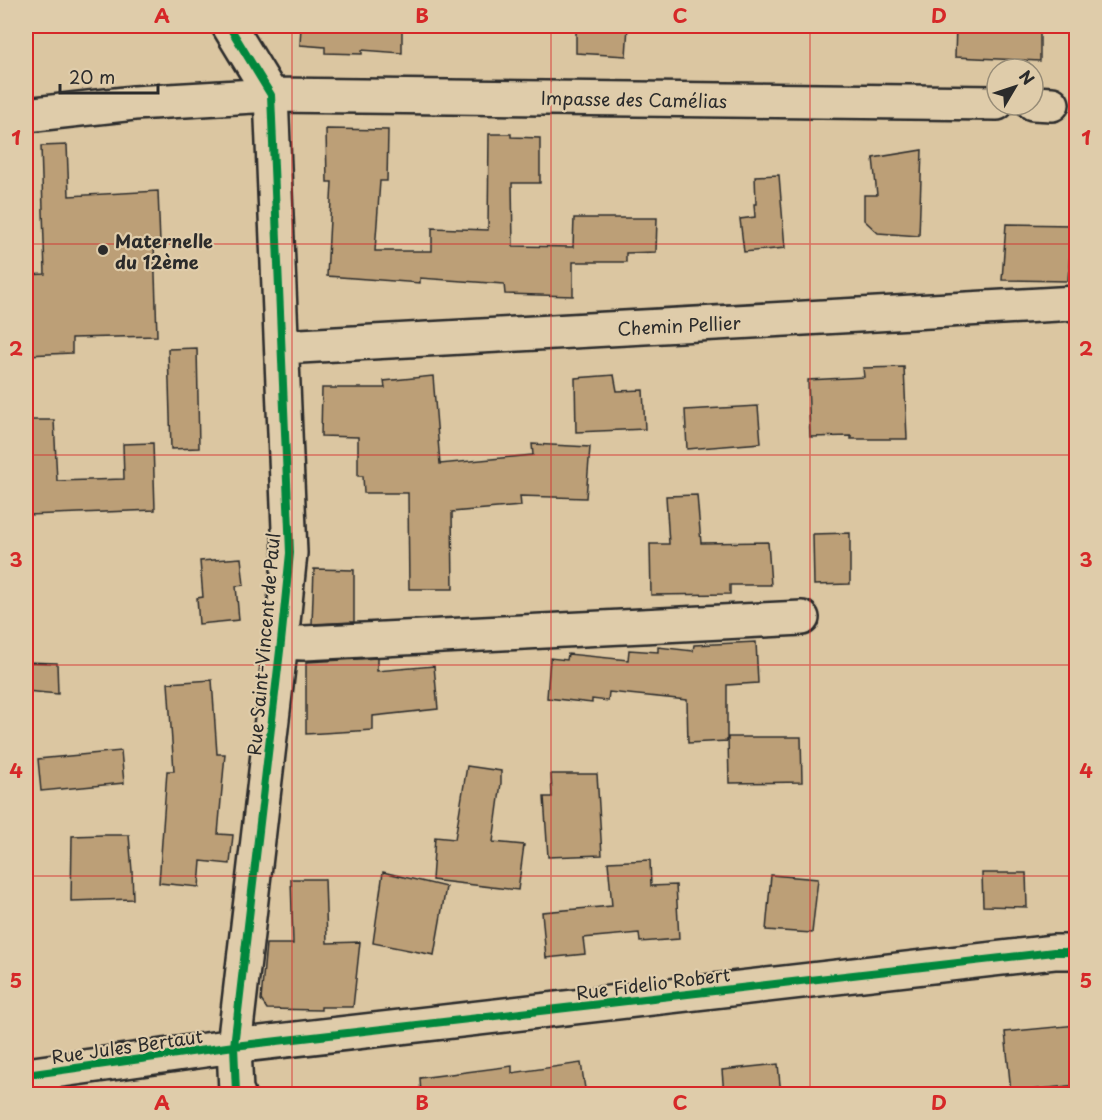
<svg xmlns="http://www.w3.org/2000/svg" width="1102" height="1120" font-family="'Playpen Sans',sans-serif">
<rect width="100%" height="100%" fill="#dbc6a1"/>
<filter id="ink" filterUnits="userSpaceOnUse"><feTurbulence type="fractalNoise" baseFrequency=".0167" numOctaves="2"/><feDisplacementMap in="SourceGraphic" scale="12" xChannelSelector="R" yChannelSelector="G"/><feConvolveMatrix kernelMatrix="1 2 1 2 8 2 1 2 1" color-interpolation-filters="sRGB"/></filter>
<g filter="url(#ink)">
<path fill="#bc9f77" stroke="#2b2b2b" stroke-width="1.5" d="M301 26H402V53L362 50V54L325 53V47L300 45Z
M576 26H628L626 56 576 53Z
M956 26H1019L1018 31 1040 32V61L955 57Z
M326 129 388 130 387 181H380L375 251H432V228L488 230 489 134H511V137L540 138V183H512L513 246 573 247 574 218H657L656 252 626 253V262H573V296L505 294 504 284 420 278V283L327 276 332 182H327Z
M67 145 69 196 158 191 160 243 154 244 157 336 72 338V353L26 355V275L45 274 41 146Z
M922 150 919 236 878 233 864 220V195H877L873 158Z
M779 175 785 248 744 252 740 219 755 217 754 204H756L755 176Z
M1006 224 1072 225 1068 281 1002 280Z
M197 348 199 448 171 449 168 349Z
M904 367 907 439H851V436L810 437 808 380 864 377 863 368Z
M614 375 617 391 643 390 645 429 576 432 575 378Z
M433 376 440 464 533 455 532 444 590 447 586 498 520 496 521 506 452 512 453 589H409L408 493H364L363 476H358V437L321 436 322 388H385L384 381Z
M758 406 761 443 687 449 685 410Z
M26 420H54L57 481 124 479 123 444 153 443 155 510 28 515Z
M697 495 701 543 768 542 771 585H730V594L651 595 650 544H669L666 496Z
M850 533V584L814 585 813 534Z
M241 558 244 585 236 586 239 620 199 624 197 598 203 597 200 561Z
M314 569 354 570V622L312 624Z
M756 642 758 683 727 685V741L688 743 687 700 609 692 608 701 592 699V703L547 698 550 658 567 660 568 654 628 660 629 650 658 652V647L693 651 694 645Z
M377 658V671L434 666 438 709 373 716V730L306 734V662Z
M26 662 57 663 58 694 26 691Z
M212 680 217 754H225L218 834 233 835 230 864 201 861 199 887 159 883 167 771H174L168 683Z
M728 737H801L802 782 729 783Z
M121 751 124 783 41 791 38 759Z
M467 766 501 771V783L493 842 524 845 518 890 432 880 435 837 455 839Z
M551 774H597L602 855 548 857 544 797H552Z
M103 835H129L132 871 133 899 71 901 72 836Z
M650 860 651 886 676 885 679 939 640 942 639 933 583 938 585 954 546 958 542 912 612 906 608 862Z
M383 872 446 887 434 955 373 943Z
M982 873H1026L1027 907 983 906Z
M771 875 818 879 812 933 766 930Z
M291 879H325L327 943 360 942 353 1007H321V1010L267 1009 261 1000 266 944H293Z
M1077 1025V1085L1011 1092 1005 1032Z
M581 1063 586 1095H421L420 1078 512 1066V1073Z
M778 1064 781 1095H724L722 1070Z"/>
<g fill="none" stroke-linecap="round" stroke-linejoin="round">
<g stroke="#2b2b2b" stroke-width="38">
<path id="minor" d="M229 26 271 95 290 553 281 642 234 1046 236 1092 238 1094
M1033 103 1052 104
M26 115 134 103 271 95 997 103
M282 347 1076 303
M281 642 304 643 802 618
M26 1075 234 1046 1054 952H1076"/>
</g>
<use href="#minor" stroke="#dfccaa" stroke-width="33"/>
<g stroke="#dfccaa" stroke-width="11">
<path id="cycleway" d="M229 26 271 95 290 553 281 642 234 1046 236 1092 238 1094
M26 1075 234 1046 1054 952H1076"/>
</g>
<use href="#cycleway" stroke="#00873e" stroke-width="8"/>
</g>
</g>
<path fill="none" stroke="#d62828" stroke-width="1.5" stroke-opacity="0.55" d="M292 26V1094M551 26V1094M810 26V1094M26 244H1076M26 455H1076M26 665H1076M26 876H1076"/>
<circle fill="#2b2b2b" stroke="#dfccaa" stroke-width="2" cx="103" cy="250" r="6"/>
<g text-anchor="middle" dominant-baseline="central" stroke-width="4.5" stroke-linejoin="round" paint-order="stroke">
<g font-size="18" fill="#2b2b2b" stroke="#dfccaa">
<text transform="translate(634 99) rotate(1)">Impasse des Camélias</text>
<text transform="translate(679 325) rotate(-3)">Chemin Pellier</text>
<text transform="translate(263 644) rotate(-85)">Rue Saint-Vincent de Paul</text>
<text transform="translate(653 983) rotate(-7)">Rue Fidelio Robert</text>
<text transform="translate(127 1046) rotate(-8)">Rue Jules Bertaut</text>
</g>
<g font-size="18" font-weight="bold" fill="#2b2b2b" stroke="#dfccaa" text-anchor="start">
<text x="115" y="240">Maternelle<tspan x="115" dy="21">du 12ème</tspan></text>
</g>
</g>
<rect width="1102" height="1120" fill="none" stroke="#dfccaa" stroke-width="66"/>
<g transform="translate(1015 87) rotate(51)"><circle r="28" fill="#dfccaa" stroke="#978c77" stroke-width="1.5"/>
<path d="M0-4.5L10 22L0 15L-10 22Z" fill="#2b2b2b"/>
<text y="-9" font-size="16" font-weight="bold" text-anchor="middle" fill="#2b2b2b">N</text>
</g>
<path d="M60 84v9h98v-9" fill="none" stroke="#2b2b2b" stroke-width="3"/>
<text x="69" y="84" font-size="18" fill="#2b2b2b" stroke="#dfccaa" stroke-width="4.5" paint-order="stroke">20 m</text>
<rect x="33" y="33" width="1036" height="1054" fill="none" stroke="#d62828" stroke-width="2"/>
<g font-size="20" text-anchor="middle" font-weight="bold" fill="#d62828">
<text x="162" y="23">A</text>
<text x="422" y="23">B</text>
<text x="680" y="23">C</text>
<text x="939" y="23">D</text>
<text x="16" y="145">1</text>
<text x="1086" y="145">1</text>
<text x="16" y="356">2</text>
<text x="1086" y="356">2</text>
<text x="16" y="567">3</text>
<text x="1086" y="567">3</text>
<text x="16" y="778">4</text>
<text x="1086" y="778">4</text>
<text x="16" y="988">5</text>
<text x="1086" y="988">5</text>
<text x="162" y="1110">A</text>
<text x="422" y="1110">B</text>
<text x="680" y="1110">C</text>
<text x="939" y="1110">D</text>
</g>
</svg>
